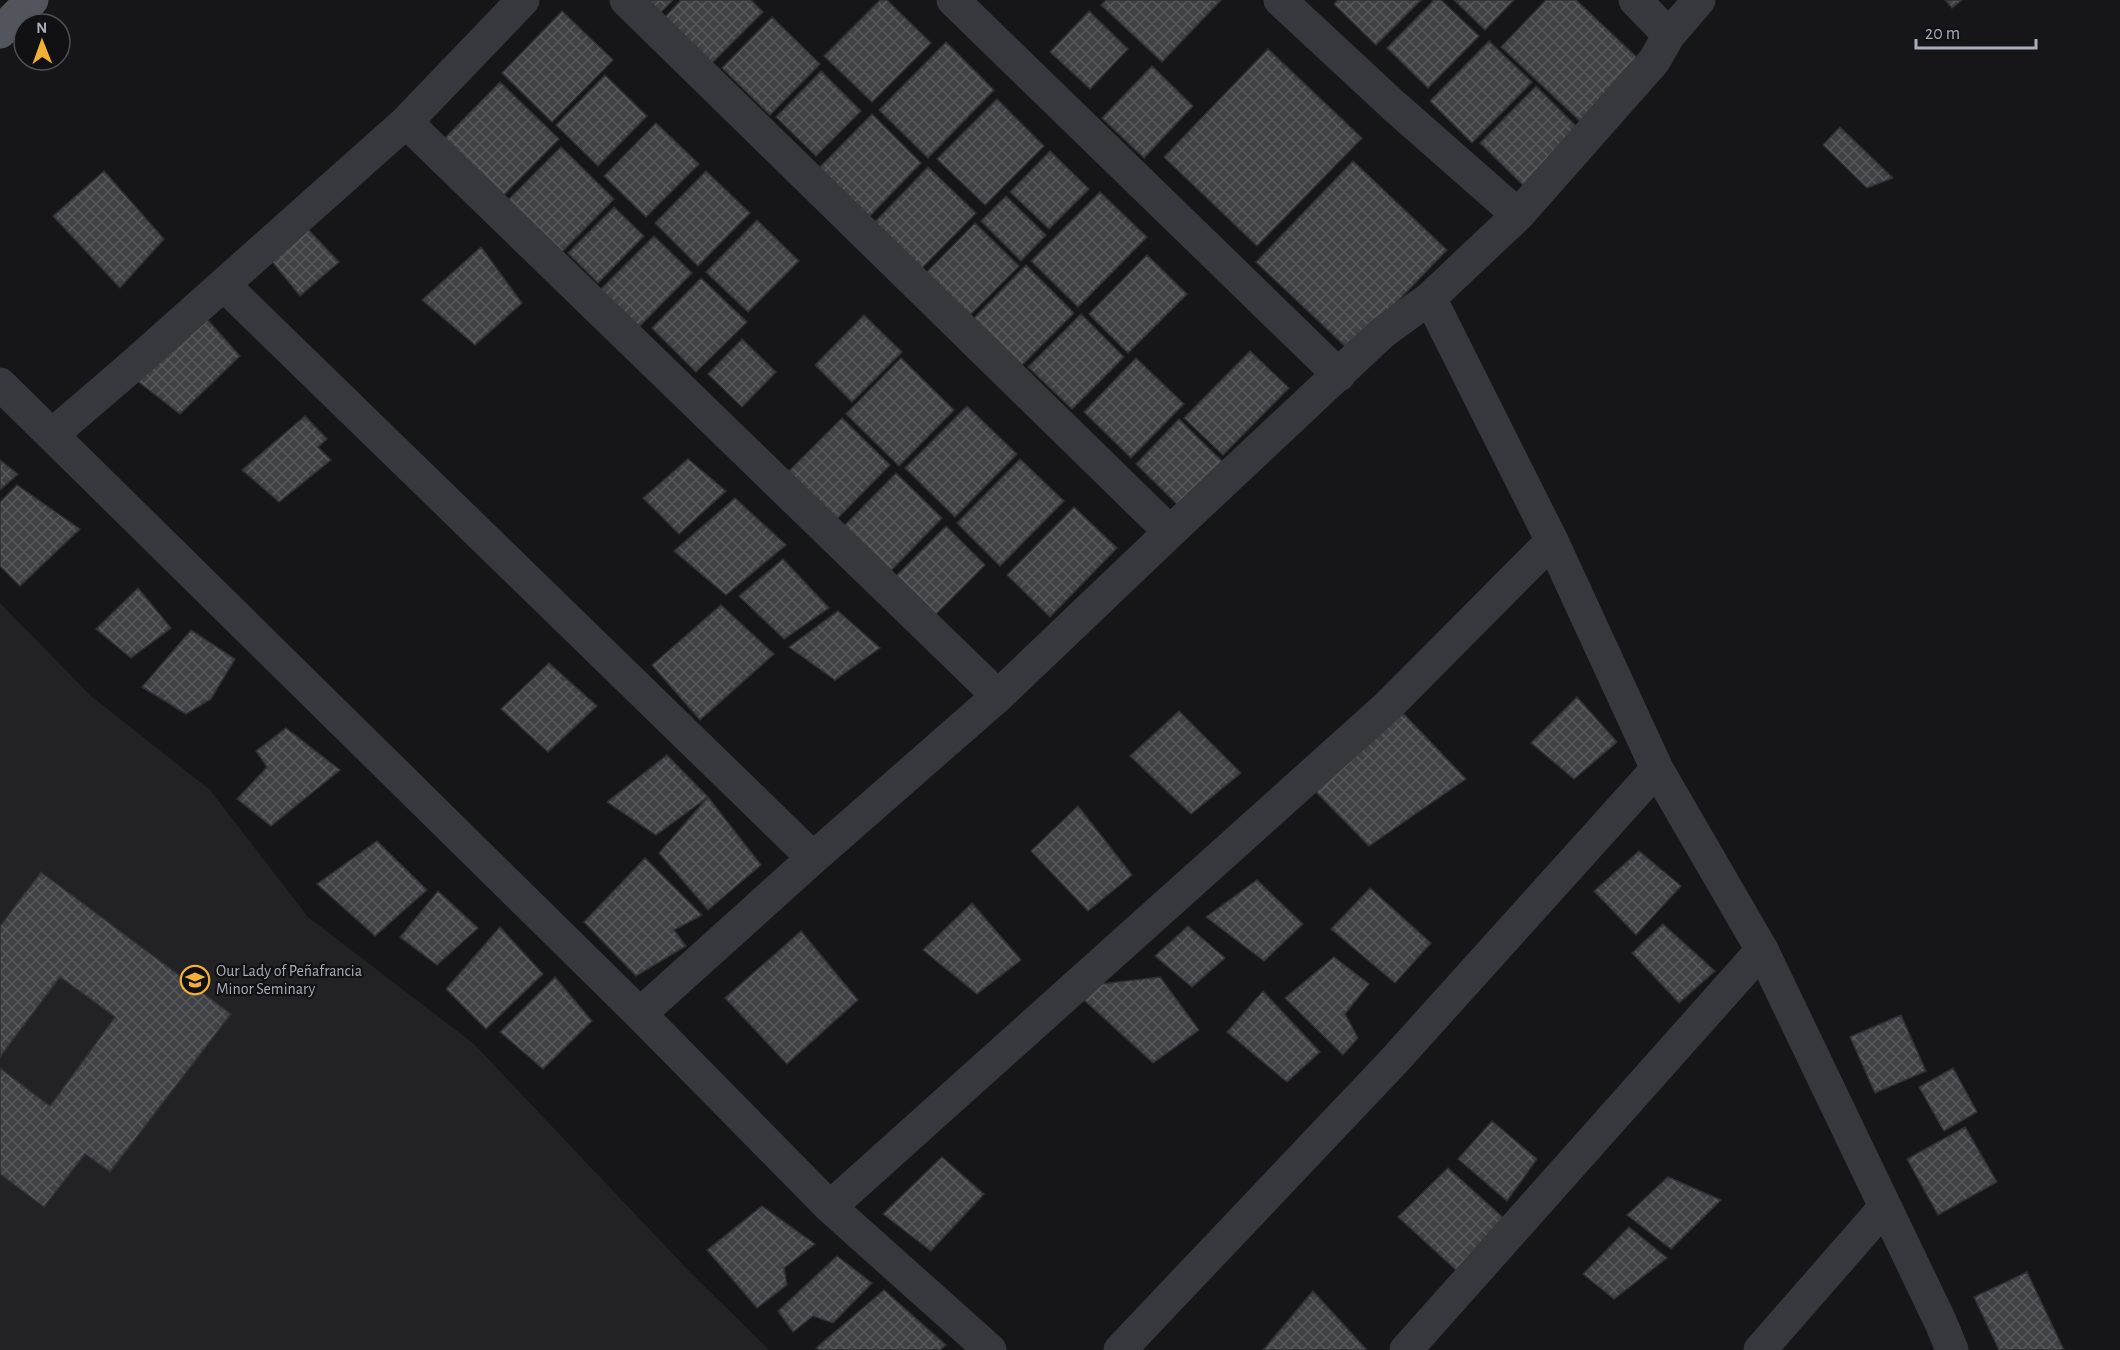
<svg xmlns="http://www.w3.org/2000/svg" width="2120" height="1350" font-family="'Alegreya Sans',sans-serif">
<defs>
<pattern id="building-cross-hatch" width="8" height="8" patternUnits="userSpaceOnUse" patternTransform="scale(1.5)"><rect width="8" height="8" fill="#404145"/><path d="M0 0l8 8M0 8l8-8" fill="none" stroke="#595a5e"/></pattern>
</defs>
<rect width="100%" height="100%" fill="#161618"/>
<path fill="#222225" d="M0 603 91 696 210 790 308 917 474 1044 689 1271 769 1350H0Z"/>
<path fill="url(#building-cross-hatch)" stroke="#303034" stroke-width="1.5" d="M641 0H673L657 16Z
M681 0H751L763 12 711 64 664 18Z
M880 0H887L931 43 872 102 824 56Z
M1106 0H1221L1162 62 1101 5Z
M1338 0H1421L1376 45 1334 4Z
M1434 0H1441L1479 36 1428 88 1387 48Z
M1454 0H1514L1485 30Z
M1546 0H1576L1643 63 1583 124 1501 47Z
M1945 0H1962L1952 8Z
M562 11 613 60 552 122 502 73Z
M1089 11 1128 49 1090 89 1050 52Z
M772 17 820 64 770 115 722 68Z
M1489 41 1532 82 1472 143 1430 101Z
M946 42 994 90 928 158 879 110Z
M1268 49 1362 138 1257 246 1164 157Z
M1152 66 1193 106 1144 158 1102 118Z
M821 71 861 111 816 156 776 117Z
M605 75 647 116 598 166 556 125Z
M500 82 559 139 500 199 441 142Z
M1536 86 1584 134 1529 191 1480 143Z
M997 99 1044 146 985 205 937 159Z
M872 114 921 163 867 219 817 170Z
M656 123 699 164 646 217 604 176Z
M1840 127 1893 178 1867 188 1823 145Z
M561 147 614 199 562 252 508 200Z
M1050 151 1089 189 1049 229 1010 192Z
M1353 161 1447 250 1350 351 1256 262Z
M928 167 976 213 918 272 871 226Z
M104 171 164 239 120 288 53 216Z
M706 171 750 213 698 266 655 223Z
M1100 192 1147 237 1078 307 1031 261Z
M1006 196 1046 235 1021 261 981 221Z
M614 207 644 236 598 283 568 253Z
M757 220 799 261 748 312 706 272Z
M975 223 1019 266 968 317 925 274Z
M306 227 339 262 300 296 270 259Z
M654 236 692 273 634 332 595 295Z
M481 247 522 303 475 345 422 300Z
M1147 255 1187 294 1128 353 1089 314Z
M1026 265 1074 313 1020 367 972 320Z
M701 278 747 322 696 372 652 328Z
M1081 314 1124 357 1072 409 1028 367Z
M864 315 902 352 852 402 815 365Z
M207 319 240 356 180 414 131 376Z
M742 339 776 372 742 407 708 374Z
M1250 351 1289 388 1223 455 1184 418Z
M901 358 954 410 899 466 846 414Z
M1136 358 1184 404 1131 458 1084 412Z
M967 406 1017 454 955 517 905 468Z
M305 416 327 439 318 447 331 460 279 502 242 470Z
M842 418 890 465 832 524 784 476Z
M1179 419 1226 465 1182 509 1136 464Z
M688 459 726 491 679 534 643 498Z
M1020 459 1064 501 1000 566 957 523Z
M0 460 18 474 0 490Z
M896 473 942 518 886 576 839 531Z
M17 485 80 529 20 586 0 566V502Z
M735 498 786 545 726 595 674 551Z
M1074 507 1117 548 1050 617 1007 575Z
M946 526 985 565 932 618 893 579Z
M783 559 829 608 784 639 739 596Z
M138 588 171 628 131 658 96 629Z
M721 605 774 654 700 720 652 665Z
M838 611 880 648 835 680 789 647Z
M191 630 235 659 211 699 186 714 142 687Z
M549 663 597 706 548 752 501 709Z
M1577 697 1617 742 1574 779 1531 743Z
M1179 711 1241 773 1191 814 1130 756Z
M1402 712 1466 779 1369 846 1314 790Z
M286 728 340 770 271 826 237 799 267 767 256 751Z
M667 755 708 797 656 835 607 802Z
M708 797 761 865 708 910 659 853Z
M1078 806 1132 875 1088 911 1031 851Z
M377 841 427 890 375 936 317 884Z
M1639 851 1681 886 1636 935 1594 891Z
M645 858 702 915 674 930 686 946 636 976 584 922Z
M41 872 231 1014 110 1172 85 1154 44 1207 0 1174V1068L50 1106 115 1017 60 977 0 1057V926Z
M1257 880 1303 924 1264 961 1206 917Z
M1370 888 1431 943 1395 983 1331 929Z
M438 891 478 928 437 965 400 937Z
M972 903 1021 960 977 994 923 950Z
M1663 924 1715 971 1679 1003 1632 953Z
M1188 926 1225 958 1192 987 1155 956Z
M500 927 543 974 486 1029 446 989Z
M801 931 858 1000 787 1064 725 998Z
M1334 957 1369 984 1345 1014 1358 1038 1343 1055 1285 998Z
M555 977 592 1021 543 1069 500 1032Z
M1160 977 1199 1030 1153 1063 1084 1000 1101 984Z
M1263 991 1320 1052 1287 1082 1227 1032Z
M1901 1015 1926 1071 1875 1093 1850 1037Z
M1953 1068 1977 1112 1944 1131 1919 1087Z
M1492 1121 1537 1159 1507 1201 1458 1159Z
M1965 1127 1997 1182 1938 1215 1907 1159Z
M942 1157 984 1194 931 1251 883 1214Z
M1448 1168 1507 1221 1456 1270 1398 1217Z
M1668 1177 1721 1200 1671 1249 1627 1215Z
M762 1206 815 1244 784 1268 787 1285 757 1308 707 1250Z
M1629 1227 1667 1258 1614 1299 1583 1274Z
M837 1256 872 1283 833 1323 813 1316 793 1332 778 1311Z
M2027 1272 2064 1350H1999L1974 1297Z
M884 1290 946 1345 940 1350H819L816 1348Z
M1313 1291 1367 1350H1263Z"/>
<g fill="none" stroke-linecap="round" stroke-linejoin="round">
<path stroke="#37383d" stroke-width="33" d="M626 0 1170 532
M953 0 1339 375
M1280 0 1393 105 1518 215
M1635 0 1669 35
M406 122 998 696
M224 285 813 858
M1430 298 1552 541 1657 769 1762 950 1941 1323 1952 1350
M0 384 640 1014 830 1207 990 1350
M53 434 131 367 406 122 523 0
M640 1014 813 858 998 696 1170 532 1382 333 1430 298 1518 215 1654 61 1669 35 1699 0
M830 1207 1389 705 1552 541
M1120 1350 1393 1062 1657 769
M1406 1350 1762 950
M1760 1350 1884 1208"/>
<path stroke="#53555c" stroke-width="33" d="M0 32 32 0"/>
</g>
<defs>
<g id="school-ring" transform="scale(1.5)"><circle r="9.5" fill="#111113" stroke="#f2b134" stroke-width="1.5"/><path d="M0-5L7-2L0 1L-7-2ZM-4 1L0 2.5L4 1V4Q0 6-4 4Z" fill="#f2b134"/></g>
</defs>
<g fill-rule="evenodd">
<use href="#school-ring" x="195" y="980"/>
</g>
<g text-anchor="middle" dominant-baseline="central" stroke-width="4.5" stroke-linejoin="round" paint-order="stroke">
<g font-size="16" fill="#a8adb8" stroke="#111113" text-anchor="start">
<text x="216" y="971">Our Lady of Peñafrancia<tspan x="216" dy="18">Minor Seminary</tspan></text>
</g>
</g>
<g transform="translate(42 42) rotate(359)"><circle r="28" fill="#111113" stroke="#4d4f55" stroke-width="1.5"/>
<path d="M0-4.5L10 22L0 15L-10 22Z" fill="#f2b134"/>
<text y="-9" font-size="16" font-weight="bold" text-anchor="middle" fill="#a8adb8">N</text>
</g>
<path d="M1916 39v9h120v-9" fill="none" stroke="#a8adb8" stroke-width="3"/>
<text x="1925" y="39" font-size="18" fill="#a8adb8" stroke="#111113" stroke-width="4.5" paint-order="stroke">20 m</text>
</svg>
